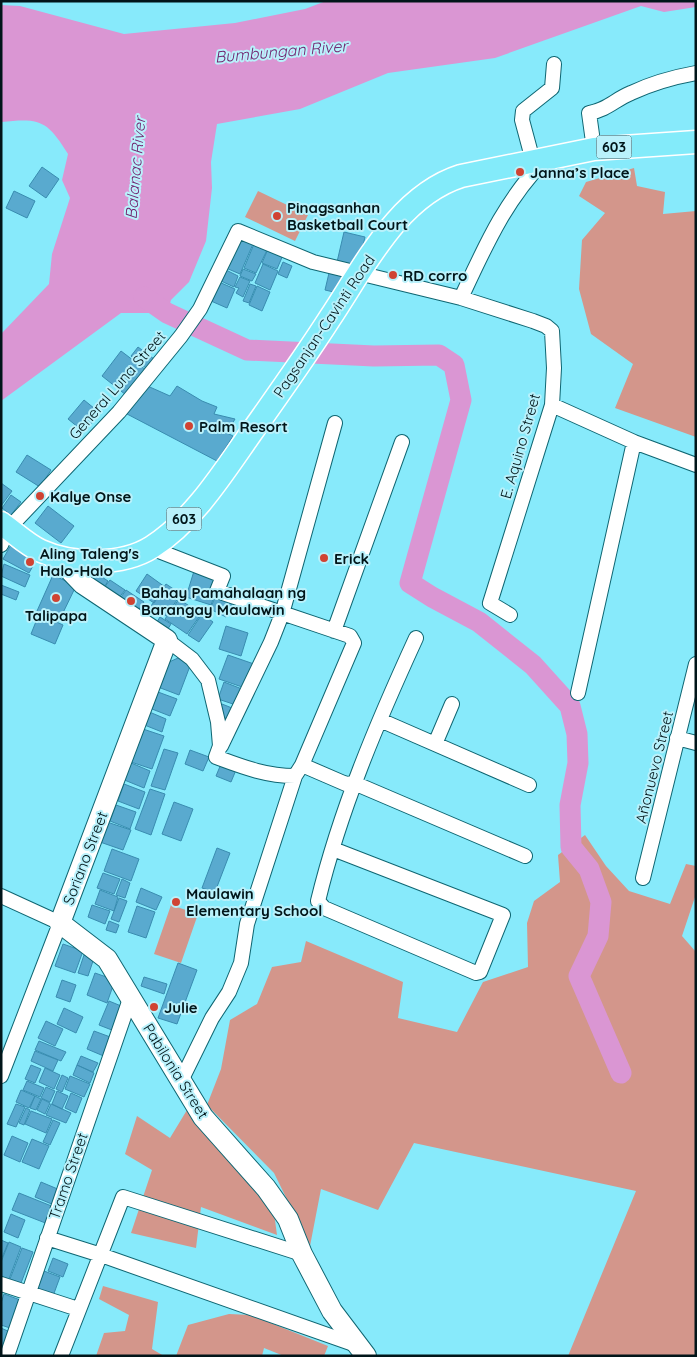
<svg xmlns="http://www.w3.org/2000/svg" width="697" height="1357" font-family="Quicksand,sans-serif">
<rect width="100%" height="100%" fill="#87eafb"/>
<path fill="#d3968b" d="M634 168 637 186 665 192 663 214 696 211V437L615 408 633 364 591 334 579 289 582 240 605 213 579 196 586 182Z
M258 191 308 215 295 241 245 217Z
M585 835 606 866 629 891 670 904 686 864 696 866V894L682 936 696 952V1356H568L636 1191 414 1143 378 1210 321 1189 310 1246 274 1173 207 1105 221 1069 230 1020 257 1004 272 967 301 962 306 941 403 982 398 1018 457 1032 483 982 528 967 527 923 534 901 560 882 558 855Z
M171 905 198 914 181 963 154 954Z
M187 1110 274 1213 277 1235 201 1207 196 1248 131 1233 152 1170 125 1154 137 1116 170 1138Z
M103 1286 158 1302 152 1349 164 1356H96L104 1333 125 1331 129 1315 99 1299Z
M229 1314 251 1315 328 1346 324 1356H284L264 1348 262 1356H176L188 1325Z"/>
<path fill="#da96d3" d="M326 1H696V7L664 12 641 6 495 58 388 73 300 109 217 124 211 162 212 188 206 241 189 282 171 300 167 313H121L1 401V334L49 284 52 254 70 198 62 180 68 154C47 120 40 118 1 122V5L20 6 124 34 235 23 305 9Z"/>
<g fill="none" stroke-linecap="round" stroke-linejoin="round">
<path stroke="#da96d3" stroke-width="21" d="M144 297 167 313 247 350 374 356 439 355 454 365 461 400 410 583 432 597 479 622 533 665 570 706 577 734 578 763 570 805 571 847 589 869 601 902 598 936 579 976 621 1073"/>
</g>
<path fill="#59aacf" stroke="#398cb0" d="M42 167 59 179 46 198 29 186Z
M14 191 35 201 27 218 6 208Z
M344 232 365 237 358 267 337 262Z
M239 238 253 244 240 274 226 268Z
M254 244 267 250 256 273 244 268Z
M268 249 283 255 277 269 262 263Z
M283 262 292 266 287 278 278 274Z
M263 264 278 271 270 290 255 283Z
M243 269 256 274 252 281 240 276Z
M226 270 238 276 234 287 221 281Z
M329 273 343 276 338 293 325 290Z
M240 277 250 281 243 297 236 293 239 288 235 287Z
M219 282 235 289 227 308 211 301Z
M250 284 256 286 249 303 243 301Z
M257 286 270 292 262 311 249 305Z
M138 347 154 359 147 369 131 356Z
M121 351 146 370 126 395 102 376Z
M143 384 170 396 177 386 202 401 217 407 214 414 235 419 227 433 233 436 217 461 127 414Z
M84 400 100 413 84 432 68 419Z
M27 455 51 470 40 487 16 472Z
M1 483 12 491 1 506Z
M11 495 21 502 11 515 2 508Z
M48 506 74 526 61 543 35 523Z
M12 543 38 557 29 573 3 559Z
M4 564 30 575 25 587 1 576Z
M91 570 108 581 103 589 86 578Z
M194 571 220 580 211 605 186 597Z
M147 574 165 587 154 603 136 591Z
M53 575 76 586 59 621 37 611Z
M110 580 125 590 118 599 103 589Z
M166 584 181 594 166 616 151 606Z
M1 585 19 592 16 600 1 594Z
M126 590 144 602 137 612 119 600Z
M217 593 234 600 226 617 210 609Z
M179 599 201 614 187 634 165 619Z
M39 614 63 625 55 644 31 634Z
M202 614 213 622 199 642 188 635Z
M160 617 171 624 166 632 155 625Z
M226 626 248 633 241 656 219 649Z
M228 655 254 664 245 688 219 679Z
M178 658 190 666 179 695 158 687 167 663Z
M224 682 242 689 236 705 218 699Z
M158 692 177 699 170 716 152 709Z
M222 704 232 708 228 719 218 715Z
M147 711 166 719 162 732 142 724Z
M140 728 164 736 152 769 128 761Z
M164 749 178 753 165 790 151 786Z
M190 750 209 757 203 771 185 764Z
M129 762 150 771 144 788 122 779Z
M221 764 236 770 231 782 216 776Z
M124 784 145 792 139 809 118 801Z
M150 789 165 794 151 835 135 829Z
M174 802 193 809 181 841 162 834Z
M116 805 136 812 130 829 110 821Z
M107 822 131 830 123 850 100 842Z
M217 848 230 853 215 892 202 888Z
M112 849 139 859 131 881 104 871Z
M103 873 120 879 114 894 97 888Z
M122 879 130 883 125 898 116 895Z
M141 888 162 897 156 910 136 902Z
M100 890 118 897 114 911 95 904Z
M119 898 127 901 119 922 111 919Z
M92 905 110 911 105 924 88 917Z
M137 906 155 912 146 938 128 932Z
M109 921 119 925 116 933 106 930Z
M63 944 83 951 75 973 55 966Z
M84 955 94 958 88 976 78 973Z
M178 963 197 970 177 1024 158 1018Z
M95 973 115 980 107 1003 87 995Z
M144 977 167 984 164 994 141 986Z
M62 980 76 985 70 1002 56 997Z
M109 1001 126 1008 117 1032 99 1025Z
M64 1008 83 1017 76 1033 57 1024Z
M46 1021 63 1029 55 1046 38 1038Z
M94 1031 113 1038 106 1057 87 1049Z
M39 1041 66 1052 61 1061 35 1050Z
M35 1051 58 1060 53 1071 31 1061Z
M81 1056 98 1063 93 1072 77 1065Z
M31 1065 41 1069 35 1083 25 1079Z
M77 1065 94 1073 90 1083 73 1075Z
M45 1068 60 1075 54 1089 39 1082Z
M62 1075 68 1078 62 1092 56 1089Z
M70 1076 90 1084 84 1097 65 1089Z
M27 1081 44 1088 40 1097 23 1090Z
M46 1087 55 1091 50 1102 41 1098Z
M21 1090 35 1096 29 1108 16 1102Z
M57 1091 68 1096 62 1109 52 1104Z
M71 1093 82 1098 76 1113 65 1108Z
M35 1096 41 1099 36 1110 30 1108Z
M42 1099 50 1103 45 1114 37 1110Z
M16 1104 25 1107 16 1127 7 1124Z
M51 1104 71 1113 66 1123 46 1115Z
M26 1108 30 1110 24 1125 19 1123Z
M31 1111 52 1119 46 1133 25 1124Z
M53 1120 60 1123 50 1145 43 1142Z
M12 1136 28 1143 20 1162 4 1155Z
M32 1139 49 1146 39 1169 22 1162Z
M41 1182 60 1190 54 1205 35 1197Z
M19 1193 54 1207 48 1224 12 1210Z
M11 1214 25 1220 18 1238 4 1232Z
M1 1240 8 1243 1 1260Z
M9 1242 21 1247 9 1279 1 1276V1262Z
M22 1248 33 1252 21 1283 10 1279Z
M53 1258 68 1264 63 1277 48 1271Z
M44 1271 60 1277 53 1296 37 1290Z
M4 1294 23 1301 13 1329 1 1325V1303Z
M1 1328 10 1332 1 1352Z"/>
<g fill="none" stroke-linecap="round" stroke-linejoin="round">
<g stroke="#0f6672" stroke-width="16">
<path id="street" d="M594 149 589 113C609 109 614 100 631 93 652 83 674 77 696 73
M533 161 522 120 523 111 552 88 554 64
M461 298C484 249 505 200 544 161
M552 405 634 442 696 465
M1 545 9 528 119 412 181 336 200 309 238 231 313 262 461 298 533 321 546 326 552 331 554 368 552 405 490 603 510 615
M151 548 223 576 217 591 350 636 354 643 302 765 295 776C266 776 243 767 216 757L220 746 218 722 208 680 192 659 167 640
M334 631 402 442
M578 693 634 442
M380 720 529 785
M677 738 696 743
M435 744 452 704
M221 746 271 642 282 614 335 423
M302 765 346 784 354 783 525 856
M333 849 503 915 480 972 476 973 324 908 318 901C340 810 377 723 416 638
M643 878 696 664
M1 896 60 923 1 1076
M181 1081 212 1018 229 992 241 963 247 924 295 776
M47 1238 101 1255 356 1345
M1 1284 78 1309
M7 1356 131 996
M61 1356 123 1197 302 1254"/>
</g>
<g stroke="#0f6672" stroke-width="22">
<path id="secondary" d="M56 556 83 584 167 640 60 923 107 959 203 1117 266 1188 288 1219 302 1254 332 1311 366 1356"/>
</g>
<g stroke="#fff" stroke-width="25">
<path id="primary" d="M1 523C14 532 27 545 41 551 72 565 122 566 152 547 193 521 223 473 251 433 278 395 305 357 330 318 364 267 398 196 461 176L594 149 696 142"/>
</g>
<use href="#street" stroke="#fff" stroke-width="14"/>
<use href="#secondary" stroke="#fff" stroke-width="20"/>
<use href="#primary" stroke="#83ebfa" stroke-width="22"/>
</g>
<g fill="#d04333" stroke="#b9f1fb" stroke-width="2">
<circle cx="520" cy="172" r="5"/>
<circle cx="277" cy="216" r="5"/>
<circle cx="393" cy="275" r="5"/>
<circle cx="189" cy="426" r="5"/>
<circle cx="40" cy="496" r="5"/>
<circle cx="324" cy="558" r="5"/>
<circle cx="30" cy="562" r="5"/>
<circle cx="56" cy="598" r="5"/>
<circle cx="131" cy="601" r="5"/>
<circle cx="176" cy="902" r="5"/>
<circle cx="154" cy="1007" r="5"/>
</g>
<g text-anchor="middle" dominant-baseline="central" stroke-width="4" stroke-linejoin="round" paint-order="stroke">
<g fill="#b9f1fb" stroke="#38575d" stroke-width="1">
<rect x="596.5" y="135.5" width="35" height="23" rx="4"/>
<rect x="166.5" y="507.5" width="35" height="23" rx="4"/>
</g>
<g font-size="14" font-weight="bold" fill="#011519">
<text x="614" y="147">603</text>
<text x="184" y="519">603</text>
</g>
<g font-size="15" font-weight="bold" fill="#011519" stroke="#b9f1fb" text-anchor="start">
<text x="530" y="172">Janna’s Place</text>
<text x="287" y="207">Pinagsanhan<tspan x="287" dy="17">Basketball Court</tspan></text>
<text x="403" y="275">RD corro</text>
<text x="199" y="426">Palm Resort</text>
<text x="50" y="496">Kalye Onse</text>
<text x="40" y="553">Aling Taleng's<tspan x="40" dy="17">Halo-Halo</tspan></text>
<text x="334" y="558">Erick</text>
<text x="141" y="592">Bahay Pamahalaan ng<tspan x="141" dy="17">Barangay Maulawin</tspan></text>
<text x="56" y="615" text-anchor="middle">Talipapa</text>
<text x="186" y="893">Maulawin<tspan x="186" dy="17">Elementary School</tspan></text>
<text x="164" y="1007">Julie</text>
</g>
<g font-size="15" fill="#011519" stroke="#b9f1fb">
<text transform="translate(324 326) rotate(-56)">Pagsanjan-Cavinti Road</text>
<text transform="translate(117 385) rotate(-49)">General Luna Street</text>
<text transform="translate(520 446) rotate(-74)">E. Aquino Street</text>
<text transform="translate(654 767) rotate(-76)">Añonuevo Street</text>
<text transform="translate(85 858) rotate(-69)">Soriano Street</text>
<text transform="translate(176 1071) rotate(58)">Pabilonia Street</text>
<text transform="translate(68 1176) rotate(-71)">Tramo Street</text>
</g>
<g font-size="16" font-style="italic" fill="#70226d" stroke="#b9f1fb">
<text transform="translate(281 51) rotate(-5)">Bumbungan River</text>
<text transform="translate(135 168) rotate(-85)">Balanac River</text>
</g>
</g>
<rect width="697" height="1357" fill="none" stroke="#011519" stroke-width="5"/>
</svg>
